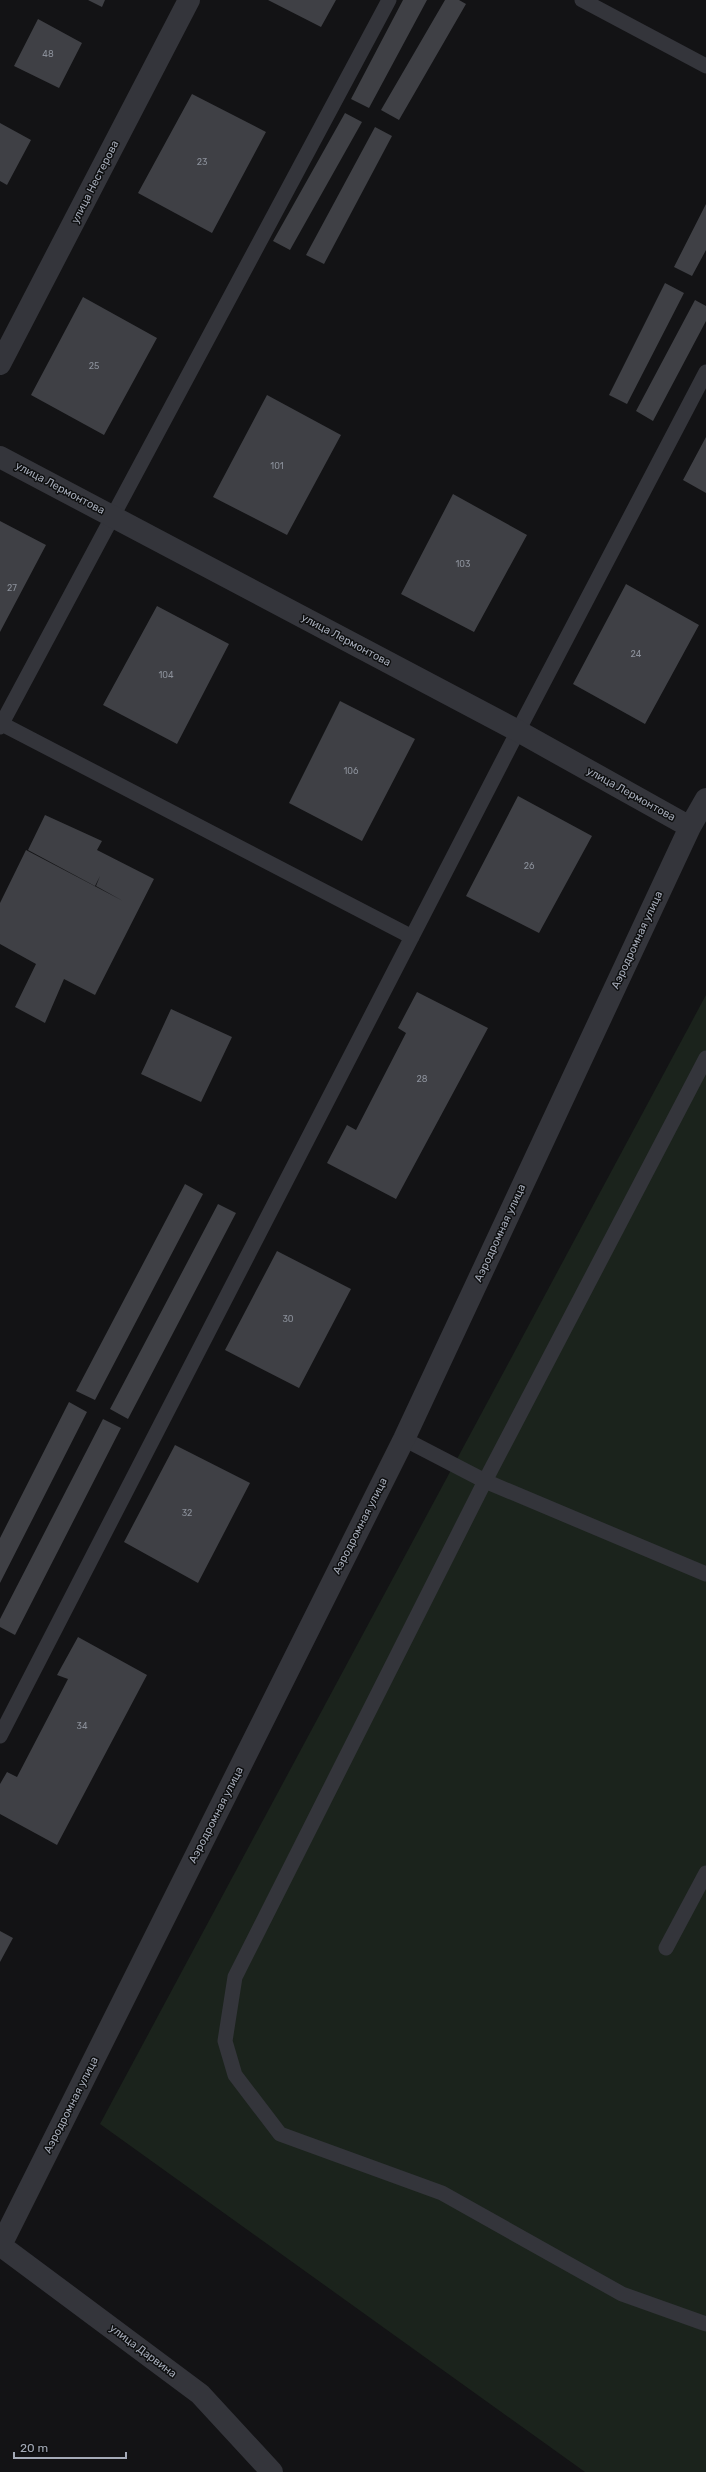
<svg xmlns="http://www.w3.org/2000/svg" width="706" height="2472" font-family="Rubik,sans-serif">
<rect width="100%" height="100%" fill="#131315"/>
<path fill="#1b231c" d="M706 995V2472H585L100 2124Z"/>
<path fill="#3f4045" d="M88 0H105L102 7Z
M268 0H336L321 27Z
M403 0H427L369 108 351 99Z
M445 0H459L466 4 399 120 381 110Z
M38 19 82 43 59 88 14 66Z
M192 94 266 132 212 233 138 193Z
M345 113 362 122 290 250 273 241Z
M0 123 31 140 7 185 0 181Z
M375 127 392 136 324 264 306 255Z
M706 204V250L692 276 674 267Z
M665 283 684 293 627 404 609 395Z
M83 297 157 338 104 435 31 395Z
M695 300 706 306V321L653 421 636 411Z
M267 395 341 435 287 535 213 497Z
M706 437V493L683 480Z
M453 494 527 535 474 632 401 594Z
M0 521 46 545 0 632Z
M626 584 699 625 645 724 573 684Z
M157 606 229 644 177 744 103 705Z
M340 701 415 739 362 841 289 803Z
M518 796 592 836 539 933 466 896Z
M45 815 102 841 97 850 154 879 95 995 64 979 45 1023 15 1007 36 964 0 944V903L26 850 123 901 96 886 100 876 95 886 28 850Z
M417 992 488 1028 396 1199 327 1163 347 1125 356 1130 406 1033 398 1028Z
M171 1009 232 1037 201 1102 141 1074Z
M185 1184 203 1194 95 1400 76 1391Z
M218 1204 236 1213 128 1419 110 1409Z
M277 1251 351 1289 299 1388 225 1350Z
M69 1402 87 1412 0 1583V1538Z
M103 1419 121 1428 15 1635 0 1627V1619Z
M175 1445 250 1483 198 1583 124 1542Z
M78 1637 147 1675 57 1845 0 1814V1784L7 1772 17 1777 68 1679 57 1675Z
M0 1931 13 1938 0 1962Z"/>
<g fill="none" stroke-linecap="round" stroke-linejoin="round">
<path stroke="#34353b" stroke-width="15" d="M582 0 706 66
M0 723 412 937
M0 727 389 0
M706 1058 485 1481 235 1977 225 2041 235 2075 280 2134 442 2193 622 2294 706 2324
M404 1439 485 1481 706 1574
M0 1736 518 731 706 372
M666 1948 706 1873"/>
<path stroke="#34353b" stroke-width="22" d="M0 364 189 0
M0 457 518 731 690 827
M0 2245 200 2394 272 2472
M1 2245 404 1439 690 827 706 799"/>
</g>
<g text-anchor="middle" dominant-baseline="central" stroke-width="3" stroke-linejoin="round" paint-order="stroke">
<g font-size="9" fill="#8b909a">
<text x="48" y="54">48</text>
<text x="202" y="162">23</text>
<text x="94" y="366">25</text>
<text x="277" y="466">101</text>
<text x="463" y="564">103</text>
<text x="12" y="588">27</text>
<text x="636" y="654">24</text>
<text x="166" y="675">104</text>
<text x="351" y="771">106</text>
<text x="529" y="866">26</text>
<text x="422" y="1079">28</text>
<text x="288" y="1319">30</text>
<text x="187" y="1513">32</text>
<text x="82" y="1726">34</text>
</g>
<g font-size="11" fill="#a4aab7" stroke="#0e0f10">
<text transform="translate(95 182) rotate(-63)">улица Нестерова</text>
<text transform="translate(60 488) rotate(28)">улица Лермонтова</text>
<text transform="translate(346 640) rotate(28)">улица Лермонтова</text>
<text transform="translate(631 794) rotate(29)">улица Лермонтова</text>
<text transform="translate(637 940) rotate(-65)">Аэродромная улица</text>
<text transform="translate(500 1233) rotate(-65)">Аэродромная улица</text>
<text transform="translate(360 1526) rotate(-63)">Аэродромная улица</text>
<text transform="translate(216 1815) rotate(-63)">Аэродромная улица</text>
<text transform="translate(71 2105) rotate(-63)">Аэродромная улица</text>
<text transform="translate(143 2351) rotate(37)">улица Дарвина</text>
</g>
</g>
<path d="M14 2452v6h112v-6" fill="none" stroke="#a4aab7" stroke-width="2"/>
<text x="20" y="2452" font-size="12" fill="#a4aab7" stroke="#0e0f10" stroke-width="3" paint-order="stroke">20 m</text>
</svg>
